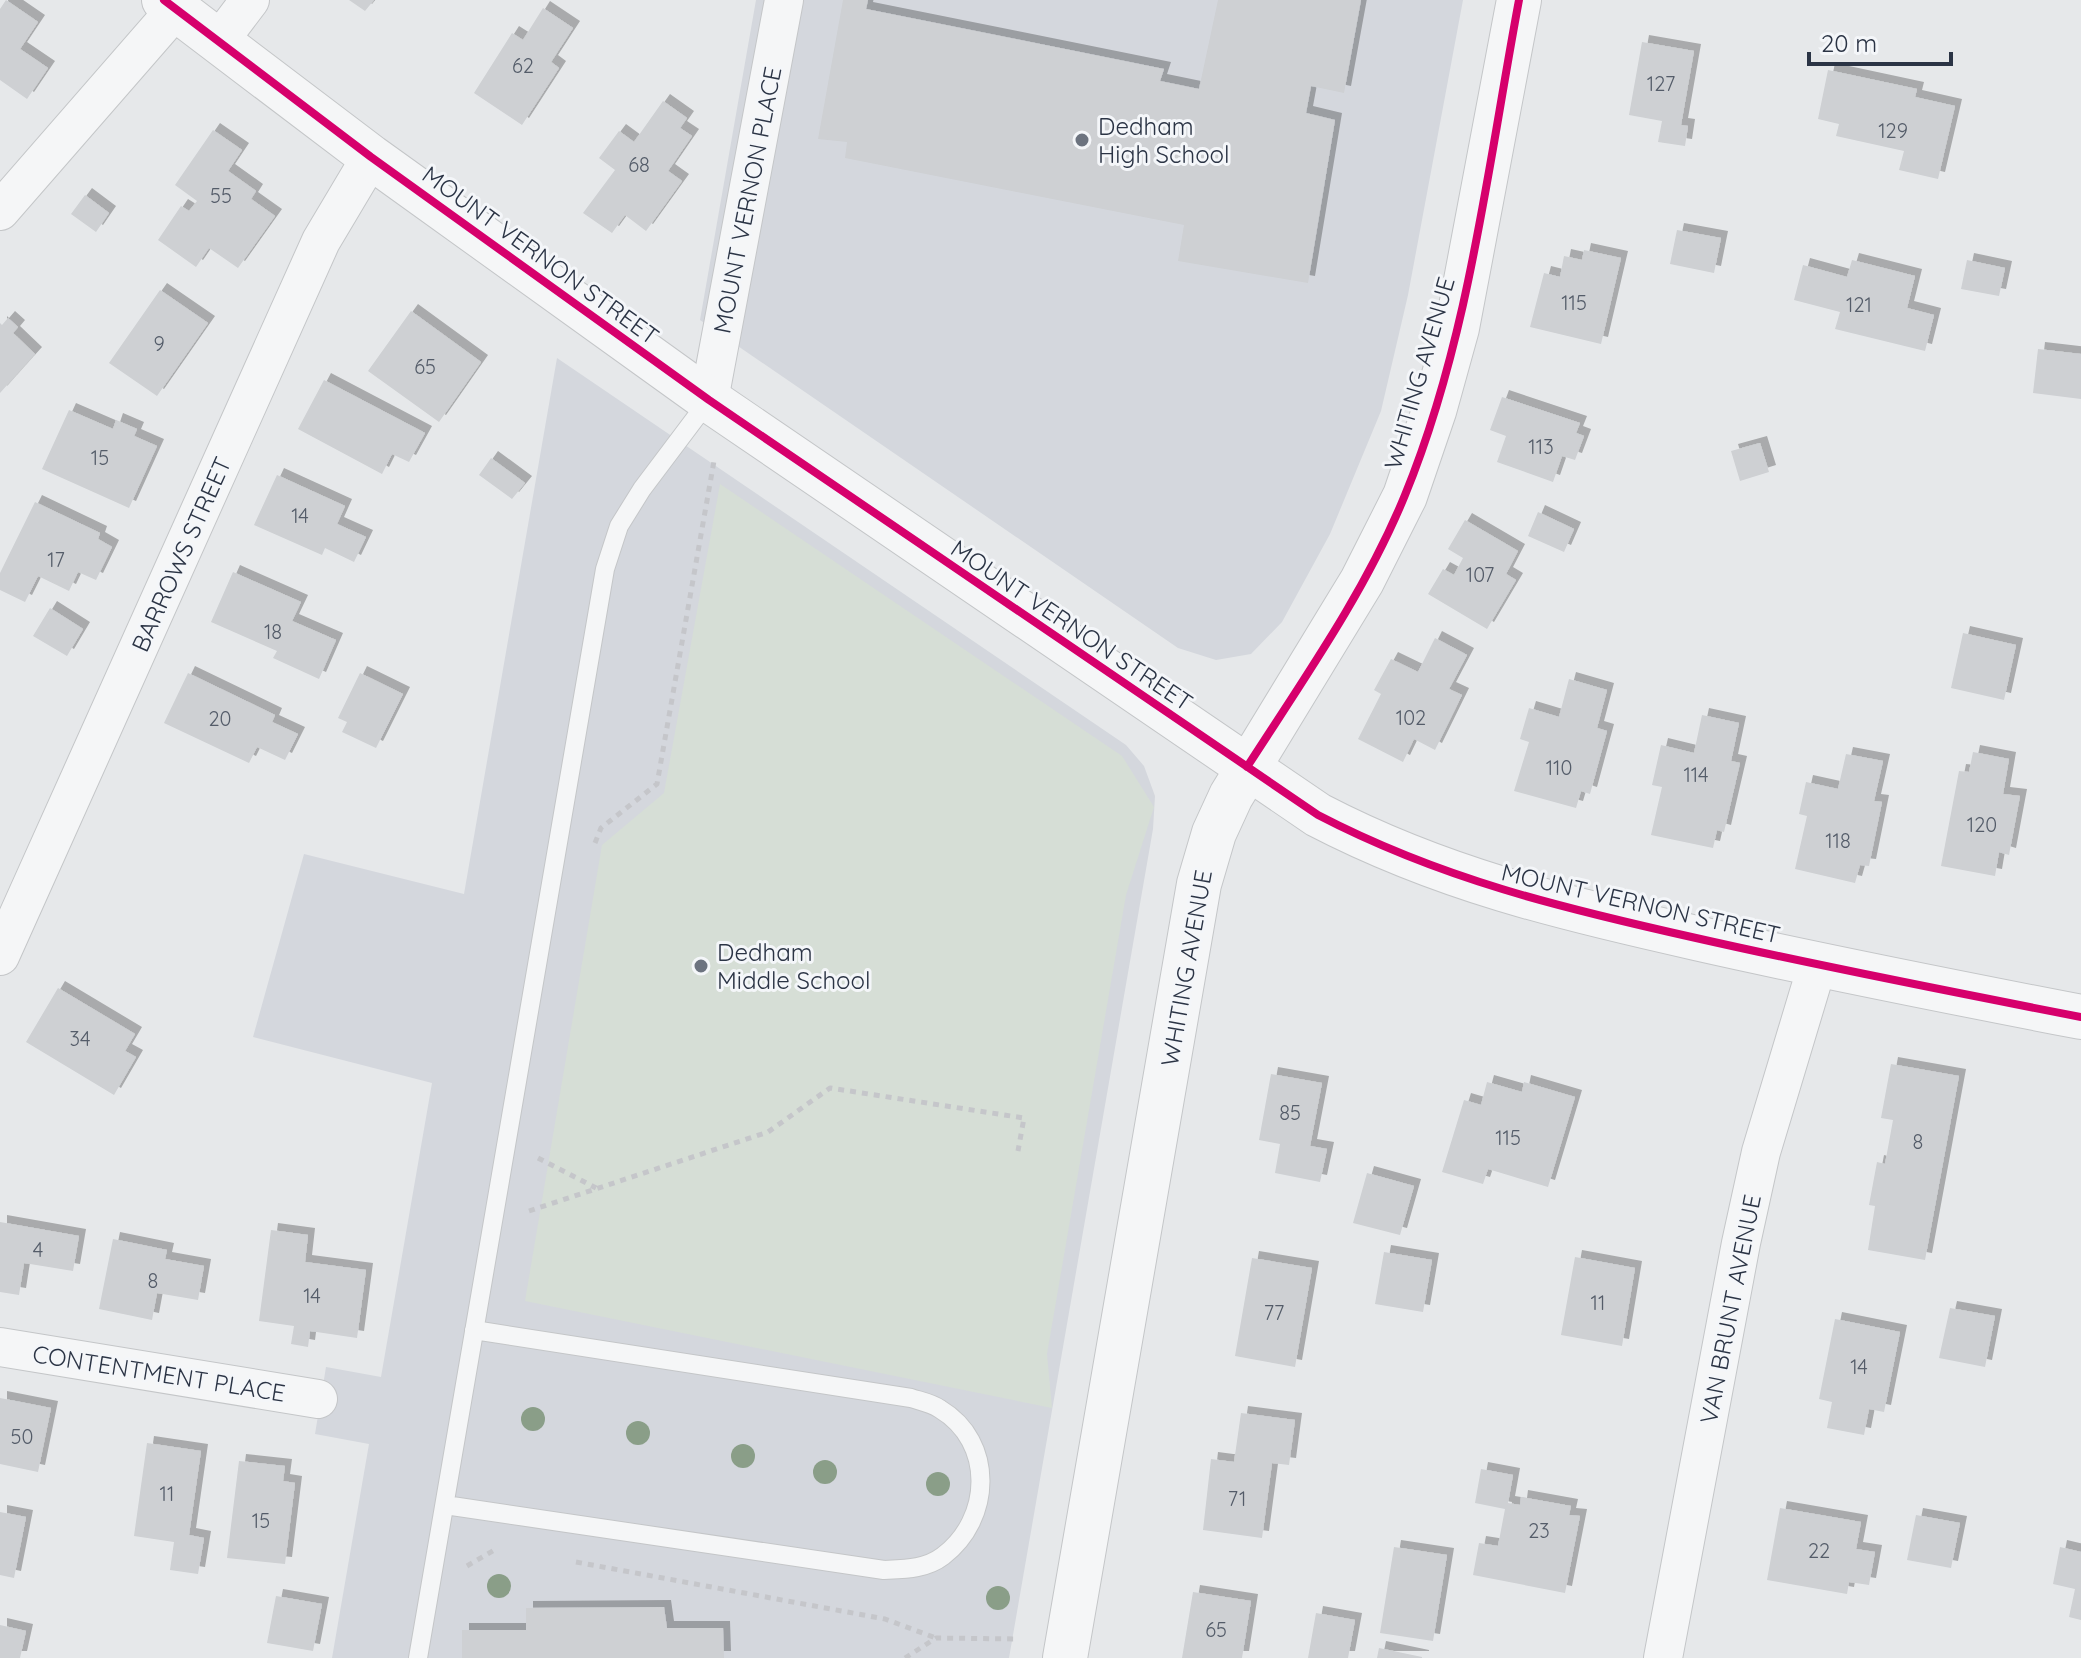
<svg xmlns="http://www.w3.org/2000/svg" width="2081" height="1658" font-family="Quicksand,sans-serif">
<defs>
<filter id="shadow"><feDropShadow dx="7" dy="-7" stdDeviation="0" flood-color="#0004"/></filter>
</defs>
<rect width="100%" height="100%" fill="#e6e8ea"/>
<path fill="#d4d7dd" d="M756 0H1463L1408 295 1381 411 1330 534 1282 622 1251 654 1216 660 1178 648 700 320Z
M557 358 1126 745 1144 766 1155 796 1153 829 1009 1658H332L369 1444 315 1434 326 1367 381 1377 432 1083 253 1037 304 854 464 894Z"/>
<path fill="#d6ded6" d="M720 484 1122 756 1154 807 1126 895 1047 1354 1052 1408 525 1301 602 845 664 793Z"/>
<path fill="#ced0d3" filter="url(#shadow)" d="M6 0 38 22 20 49 48 68 27 99 0 80V9Z
M349 0H374L365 11Z
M843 0H868L866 9 1164 69 1160 81 1199 89 1218 0H1361L1344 93 1311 86 1306 113 1335 120 1308 283 1178 261 1184 225 845 158 847 142 818 139Z
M543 8 573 28 551 62 559 68 522 125 474 93 512 33 523 40Z
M1642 42 1694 51 1681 125 1688 126 1685 146 1658 142 1662 121 1629 115Z
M1828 70 1917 89 1915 97 1955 106 1938 179 1899 170 1904 151 1836 136 1839 124 1818 119Z
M663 101 687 118 680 128 692 136 668 171 682 181 646 231 625 215 612 233 583 213 615 170 599 158 619 131 634 142Z
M213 130 242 150 228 171 256 191 251 199 275 216 238 268 209 248 196 267 158 240 181 206 189 211 197 201 175 185Z
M85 195 109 213 96 232 71 214Z
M1677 230 1721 238 1714 273 1670 264Z
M1584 250 1621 258 1601 344 1530 327 1544 273 1560 277 1564 256 1582 260Z
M1852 260 1915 276 1907 308 1934 315 1925 351 1835 329 1840 312 1794 300 1803 265 1847 277Z
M1967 260 2005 268 1999 296 1961 289Z
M160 290 208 323 157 396 109 363Z
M411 311 481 362 439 422 368 371Z
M8 318 18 327 13 333 35 354 0 393V323L2 325Z
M2038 349 2081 354V399L2033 393Z
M324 380 425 433 409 462 392 454 382 474 298 429Z
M1502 397 1580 423 1576 433 1584 436 1575 460 1562 456 1553 482 1497 462 1506 436 1490 430Z
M69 410 113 429 116 420 137 429 134 436 157 446 129 508 42 469Z
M1760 443 1769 472 1740 481 1731 451Z
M491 458 525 483 512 499 479 475Z
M277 475 345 506 337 524 366 537 354 562 325 548 322 555 254 525Z
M35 502 100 533 98 539 112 547 96 580 78 572 69 591 38 576 25 602 0 590V573Z
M1538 512 1574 529 1564 552 1528 536Z
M1465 520 1518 551 1506 574 1516 580 1487 629 1428 594 1443 569 1454 575 1463 558 1448 549Z
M233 572 301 602 292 621 336 640 319 679 273 658 277 651 211 622Z
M50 608 83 629 67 656 33 636Z
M1963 633 2016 645 2004 700 1951 688Z
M1435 638 1467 655 1449 689 1462 695 1435 750 1414 739 1403 762 1358 739 1381 694 1374 690 1391 659 1418 672Z
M188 673 275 715 272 722 298 734 285 760 257 747 249 763 164 723Z
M360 673 403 694 376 748 342 732 347 722 338 718Z
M1569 679 1607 690 1597 728 1607 731 1590 794 1581 791 1576 808 1514 791 1529 742 1520 739 1529 708 1559 717Z
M1702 715 1739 723 1731 761 1740 763 1724 832 1717 830 1713 848 1651 835 1662 787 1652 785 1661 745 1694 753Z
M1973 752 2009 759 2003 794 2020 796 2009 855 1999 852 1995 876 1941 866 1959 771 1969 772Z
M1846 754 1883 761 1874 801 1882 802 1869 866 1860 865 1855 883 1795 869 1807 816 1799 814 1806 782 1838 789Z
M58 988 135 1034 125 1051 136 1057 114 1095 26 1042Z
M1891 1064 1959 1076 1925 1260 1868 1250 1875 1206 1869 1205 1877 1162 1885 1164 1893 1120 1881 1118Z
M1271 1074 1322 1083 1310 1146 1327 1149 1320 1182 1275 1173 1280 1144 1259 1140Z
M1487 1082 1522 1092 1524 1082 1575 1097 1548 1187 1488 1169 1483 1184 1442 1172 1464 1100 1481 1105Z
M1367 1173 1414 1186 1400 1235 1353 1223Z
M0 1222 79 1236 73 1271 24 1263 19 1295 0 1292Z
M271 1230 308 1235 305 1262 366 1270 357 1338 310 1331 308 1347 291 1344 294 1326 259 1321Z
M113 1239 167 1250 165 1259 204 1266 198 1300 157 1293 152 1320 99 1309Z
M1384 1252 1432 1260 1423 1312 1375 1304Z
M1575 1257 1635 1268 1622 1346 1561 1335Z
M1252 1258 1312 1268 1295 1367 1235 1356Z
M1950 1308 1995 1316 1985 1367 1939 1358Z
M1835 1319 1900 1332 1884 1412 1869 1409 1864 1435 1827 1428 1832 1402 1819 1399Z
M0 1398 51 1408 38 1472 0 1464Z
M1241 1413 1295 1420 1289 1465 1272 1463 1262 1538 1203 1530 1211 1459 1234 1462Z
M147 1443 201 1451 189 1535 204 1538 198 1574 170 1570 174 1542 134 1536Z
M239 1461 285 1466 283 1481 295 1483 285 1564 227 1558Z
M1481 1469 1513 1475 1508 1503 1520 1505 1521 1497 1571 1506 1569 1515 1580 1516 1565 1593 1473 1575 1479 1543 1498 1546 1505 1509 1475 1503Z
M1780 1508 1861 1522 1856 1549 1875 1552 1869 1585 1849 1582 1847 1594 1767 1580Z
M0 1512 26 1517 14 1578 0 1575Z
M1916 1515 1960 1523 1951 1568 1907 1560Z
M1394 1547 1447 1555 1433 1641 1380 1633Z
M2060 1547 2081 1552V1620L2069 1617 2075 1589 2053 1584Z
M1193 1592 1251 1601 1242 1658H1182Z
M276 1596 322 1604 313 1651 267 1643Z
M664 1607 667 1628H723L724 1658H462V1630H526V1608Z
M1316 1613 1355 1620 1348 1658H1308Z
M0 1625 26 1631 20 1658H0Z
M1379 1648 1422 1657V1658H1377Z"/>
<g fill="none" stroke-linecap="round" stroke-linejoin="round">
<g stroke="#c4c6c8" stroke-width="20">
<path id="service" d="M445 1505 884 1570C905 1569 926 1569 943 1556 992 1519 995 1442 940 1409 932 1403 920 1401 911 1398L474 1330
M418 1658 605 569 619 526 642 489 709 400"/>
</g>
<g stroke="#c4c6c8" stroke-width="40">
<path id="minor" d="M219 41 250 0
M0 211 176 9
M709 400 784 0
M0 956 321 241 371 157
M0 1347 318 1399
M1663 1658 1741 1243 1761 1152 1817 966"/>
</g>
<g stroke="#c4c6c8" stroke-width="46">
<path id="tertiary" d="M164 0 371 157 709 400 1318 815C1441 879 1562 908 1696 938 1824 967 1952 992 2081 1017
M1065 1658 1199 884 1214 833 1231 796 1362 581 1405 496 1434 411 1457 328 1519 0"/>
</g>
<path stroke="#c5c6ca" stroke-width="5" stroke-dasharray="6 6" stroke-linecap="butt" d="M595 843 601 828 657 784 714 461
M538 1158 596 1188
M529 1211 768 1132 830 1088 1024 1118 1018 1151
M576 1562 885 1619 936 1638
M467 1566 496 1549
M905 1658 936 1638 1019 1639"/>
<use href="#service" stroke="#f5f6f7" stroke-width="18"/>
<use href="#minor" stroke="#f5f6f7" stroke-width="38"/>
<use href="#tertiary" stroke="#f5f6f7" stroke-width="44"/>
<g stroke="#f4f6f9" stroke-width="13">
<path id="cycleway" d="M164 0 371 157 709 400 1318 815C1441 879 1562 908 1696 938 1824 967 1952 992 2081 1017
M1247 767C1303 680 1366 591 1405 495 1469 339 1488 165 1519 0"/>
</g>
<use href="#cycleway" stroke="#d6006c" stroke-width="8"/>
</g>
<g fill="#8a9e88">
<circle cx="533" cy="1419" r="12"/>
<circle cx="638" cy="1433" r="12"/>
<circle cx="743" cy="1456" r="12"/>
<circle cx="825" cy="1472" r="12"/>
<circle cx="938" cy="1484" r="12"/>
<circle cx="499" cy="1586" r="12"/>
<circle cx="998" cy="1598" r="12"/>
</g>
<g fill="#6c737f" stroke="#f4f6f9" stroke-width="3">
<circle cx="1082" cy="140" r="8"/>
<circle cx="701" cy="966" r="8"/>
</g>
<g text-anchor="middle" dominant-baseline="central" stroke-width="6" stroke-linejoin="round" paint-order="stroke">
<g font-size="20" fill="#545c69">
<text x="523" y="65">62</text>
<text x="1661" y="83">127</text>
<text x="1893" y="130">129</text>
<text x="639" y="164">68</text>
<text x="221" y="195">55</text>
<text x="1574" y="302">115</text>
<text x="1859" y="304">121</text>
<text x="159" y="343">9</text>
<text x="425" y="366">65</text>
<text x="1541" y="446">113</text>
<text x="100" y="457">15</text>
<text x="300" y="515">14</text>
<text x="56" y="559">17</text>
<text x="1480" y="574">107</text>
<text x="273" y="631">18</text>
<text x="1411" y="717">102</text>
<text x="220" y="718">20</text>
<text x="1559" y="767">110</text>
<text x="1696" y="774">114</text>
<text x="1982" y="824">120</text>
<text x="1838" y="840">118</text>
<text x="80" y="1038">34</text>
<text x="1290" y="1112">85</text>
<text x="1508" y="1137">115</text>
<text x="1918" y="1141">8</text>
<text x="38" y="1249">4</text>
<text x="153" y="1280">8</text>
<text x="312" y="1295">14</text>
<text x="1598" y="1302">11</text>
<text x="1274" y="1312">77</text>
<text x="1859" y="1366">14</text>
<text x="22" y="1436">50</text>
<text x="167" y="1493">11</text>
<text x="1237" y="1498">71</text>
<text x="261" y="1520">15</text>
<text x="1539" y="1530">23</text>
<text x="1819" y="1550">22</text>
<text x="1216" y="1629">65</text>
</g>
<g font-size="24" fill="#2b3445" stroke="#f4f6f9" text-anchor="start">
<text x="1098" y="126">Dedham<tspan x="1098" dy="28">High School</tspan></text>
<text x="717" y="952">Dedham<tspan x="717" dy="28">Middle School</tspan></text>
</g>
<g font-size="24" fill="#2b3445" stroke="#f4f6f9">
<text transform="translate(747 200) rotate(-79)">MOUNT VERNON PLACE</text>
<text transform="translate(541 255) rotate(36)">MOUNT VERNON STREET</text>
<text transform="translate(1419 373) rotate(-74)">WHITING AVENUE</text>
<text transform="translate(181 554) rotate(-66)">BARROWS STREET</text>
<text transform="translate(1072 625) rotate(34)">MOUNT VERNON STREET</text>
<text transform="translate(1641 903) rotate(13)">MOUNT VERNON STREET</text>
<text transform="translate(1186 968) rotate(-80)">WHITING AVENUE</text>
<text transform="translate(1730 1309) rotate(-79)">VAN BRUNT AVENUE</text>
<text transform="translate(159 1373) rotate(9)">CONTENTMENT PLACE</text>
</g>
</g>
<path d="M1809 52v12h142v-12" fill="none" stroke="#2b3445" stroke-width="4"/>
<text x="1821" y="52" font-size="24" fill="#2b3445" stroke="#f4f6f9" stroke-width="6" paint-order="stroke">20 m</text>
</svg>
